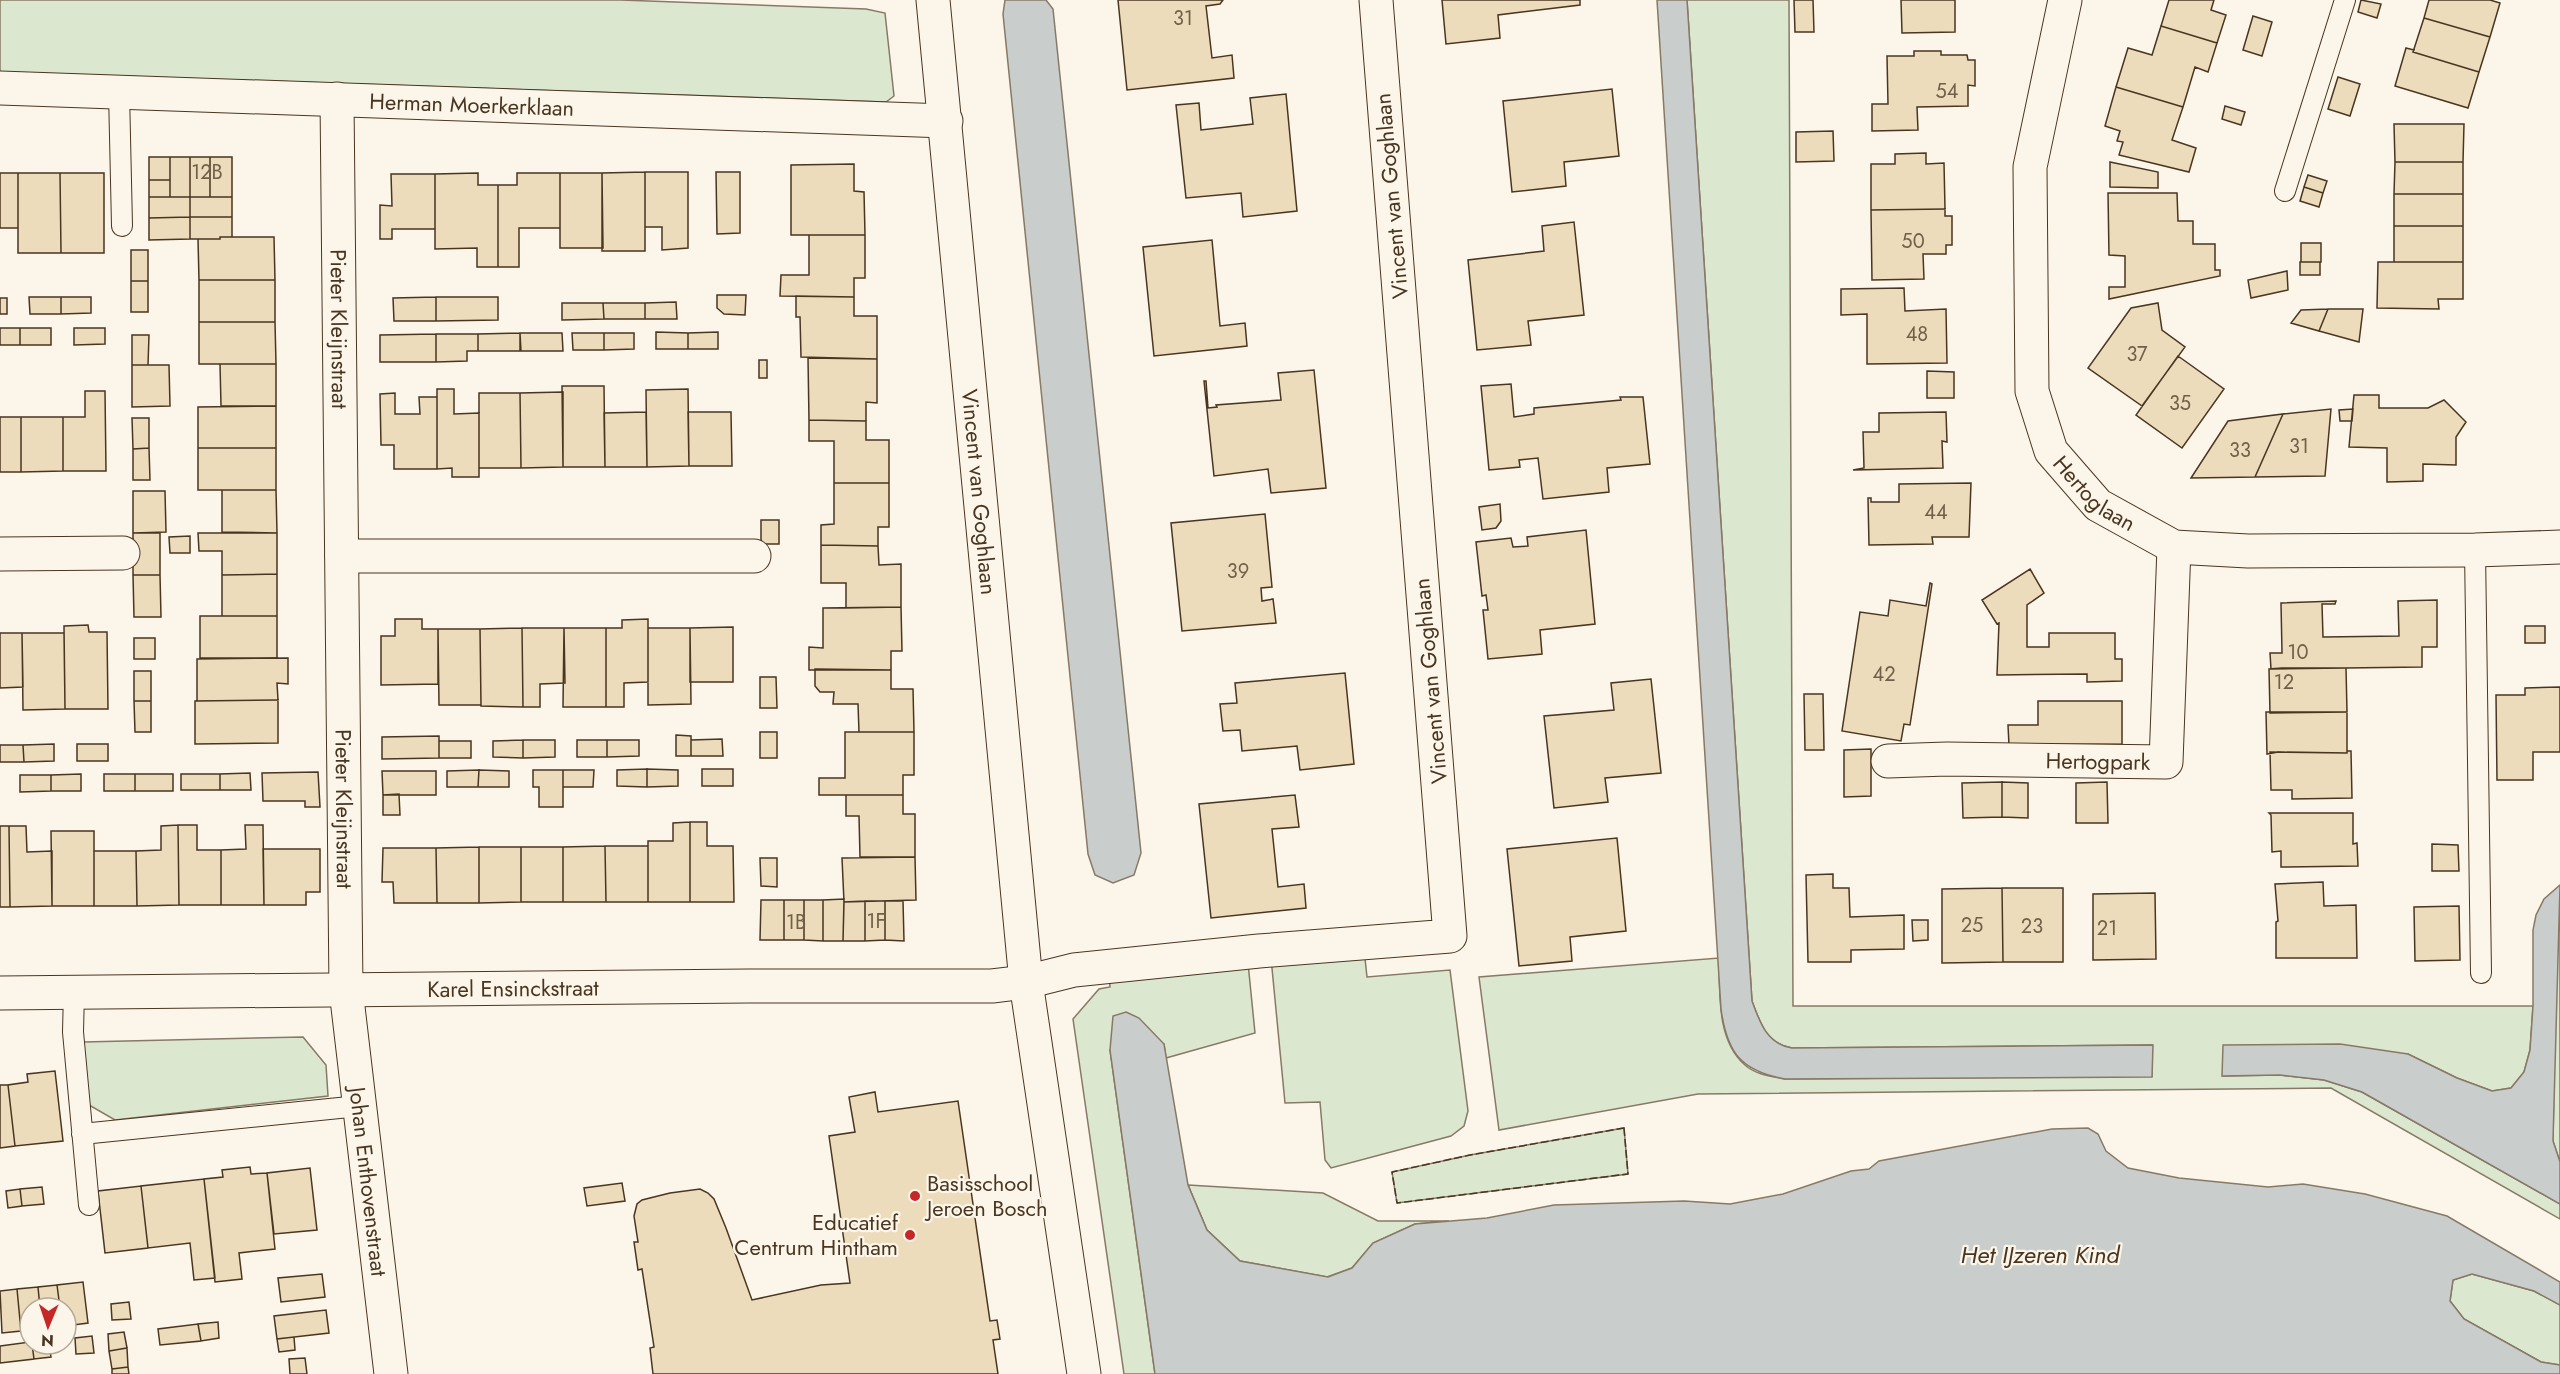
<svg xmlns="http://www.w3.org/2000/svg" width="2560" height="1374" font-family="Jost,sans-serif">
<rect width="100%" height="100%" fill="#fbf6e9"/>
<path fill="#dce7d0" stroke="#887966" stroke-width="1.5" d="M0 0H621L866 9 885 13 894 96 886 102 0 72Z
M1687 0H1789L1793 1006H2533L2530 1050 2524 1072 2511 1088 2492 1091 2457 1078 2408 1054 2222 1076 2280 1075 2324 1080 2362 1092 2560 1204V1219L2331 1088 1698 1094 1499 1130 1479 977 1719 958C1720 992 1716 1040 1745 1065 1756 1075 1771 1076 1785 1079L2152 1076V1045L1792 1048C1767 1044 1760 1023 1752 1001Z
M2560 912V1162L2553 1141 2556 960Z
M1364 949 1367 977 1450 970 1468 1111 1464 1126 1451 1136 1331 1168 1325 1160 1320 1102 1285 1103 1271 958Z
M1248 963 1255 1033 1166 1058 1164 1044 1110 1050 1155 1374H1124L1073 1019 1099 989 1110 987 1109 975Z
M303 1037 326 1065 328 1096 115 1120 89 1105 83 1042Z
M1624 1128 1628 1174 1397 1203 1392 1172 1470 1155Z
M1188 1185 1323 1193 1378 1221H1449L1415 1224 1373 1243 1352 1268 1327 1277 1240 1261 1207 1230Z
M2472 1274 2534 1291 2560 1305V1365L2541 1362 2464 1319 2450 1301 2453 1280Z"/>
<path fill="#c9cecd" stroke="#887966" stroke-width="1.5" d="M1005 0H1046L1053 9 1141 853 1134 875 1113 883 1095 875 1088 854 1003 14Z
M1657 0H1687L1752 1001C1760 1023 1767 1044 1792 1048L2153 1045 2152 1077 1785 1079C1741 1071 1727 1053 1721 1009Z
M2560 885 2553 1141 2560 1162V1204L2362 1092 2324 1080 2280 1075 2222 1076 2223 1045 2340 1044 2408 1054 2457 1078 2492 1091 2511 1088 2524 1072 2530 1050 2533 1006V930L2536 915 2544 899Z
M1126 1012 1139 1018 1164 1044 1188 1185 1207 1230 1240 1261 1328 1277 1352 1268 1373 1243 1415 1224 1487 1218 1554 1205 1684 1201 1730 1204 1783 1194 1851 1171 1869 1169 1879 1161 2052 1129 2088 1128 2098 1134 2106 1151 2128 1168 2179 1178 2268 1187 2303 1184 2365 1194 2447 1216 2560 1282V1305L2534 1291 2472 1274 2453 1280 2450 1301 2464 1319 2541 1362 2560 1365V1374H1155L1110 1050 1113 1016Z"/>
<path fill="#ecdcbc" stroke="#4a3520" stroke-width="1.5" d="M1118 0H1223L1220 4 1206 6 1212 58 1232 55 1234 78 1127 90Z
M1442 0H1580V5L1498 15 1500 38 1446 44Z
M1794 0H1813L1814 32H1795Z
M1901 0H1955V32L1902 33Z
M2169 0H2214L2211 10 2226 15 2217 43 2161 26Z
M2361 0 2381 4 2377 18 2358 12Z
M2429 0H2490L2500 3 2490 37 2424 18Z
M2253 16 2272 22 2262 56 2243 50Z
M2424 18 2490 37 2479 72 2413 52Z
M2161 26 2217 43 2208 72 2195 67 2183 107 2116 87 2128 48 2152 55Z
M2406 48 2414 50 2413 52 2479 72 2468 108 2395 86Z
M1914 51H1941V55H1967L1968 60H1975V86L1968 85V106L1917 107 1918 130 1872 131V104H1888L1887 56H1914Z
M2338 77 2360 84 2350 116 2328 109Z
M2116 87 2183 107 2172 140 2196 148 2189 172 2119 155 2123 142 2117 141 2120 131 2105 126Z
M1612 89 1619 156 1564 162 1566 186 1512 192 1503 101Z
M1286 94 1297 211 1243 217 1241 193 1186 198 1176 105 1199 103 1201 130 1253 124 1250 98Z
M2225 106 2245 112 2241 125 2222 119Z
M2394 124H2464L2463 162H2395Z
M1833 131 1834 161 1796 162V132Z
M1926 153V164L1944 163 1945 209 1871 210V164H1895V154Z
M149 157H170V180H149Z
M170 157H190V197H170Z
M190 157H210V197H190Z
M210 157H232V197H210Z
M2110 162 2158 172V188L2110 187Z
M2395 162H2463V194H2394Z
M854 164V191L864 192 865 235H791V165Z
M645 172H688V248L662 250V227H645Z
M645 172V251H602V173Z
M716 172H740V233L717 234Z
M0 173H18V228H0Z
M18 173H60L61 253H18Z
M60 173H104V253H61Z
M478 173V185H498V267H477V248L435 249V174Z
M517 173H560V228H519V267H498V185H517Z
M560 173H602L603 248H560Z
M391 174H435V229H392V239H380V205L392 206Z
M2308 175 2327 181 2323 193 2304 187Z
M149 180H170V197H149Z
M2304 187 2323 193 2319 207 2300 201Z
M2108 193H2177L2178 221H2193V244H2215V270H2220V276L2109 299V287H2125V256L2109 255Z
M2394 194H2463V226H2394Z
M149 197H190V217L149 218Z
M190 197H232V217H190Z
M1945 209V216H1952V245H1946V254H1923L1924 279 1872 280 1871 210Z
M190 217V239L149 240V218Z
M190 217H232V237H220V239H190Z
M1574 222 1584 315 1528 321 1531 345 1477 350 1468 260 1544 251 1542 226Z
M2394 226H2463V262H2394Z
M809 235H865V278H854V297L780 296 781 275H809Z
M220 237H274L275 280H199L198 239H220Z
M1212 240 1220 326 1245 323 1247 346 1154 356 1143 247Z
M2301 243H2321V262H2301Z
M131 250H148V281H131Z
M2300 262H2320V275H2300Z
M2378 262H2463V299H2438L2439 309 2377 308Z
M2287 271 2288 290 2251 298 2248 280Z
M199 280H275V322H199Z
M131 281H148V312H131Z
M1904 288 1905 311 1946 309 1947 363 1867 364V314L1841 315V289Z
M717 295H746L745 315 724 314 717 308Z
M796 296 854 297V316H877V359L801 357 800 317H796Z
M29 297H61V314H30Z
M61 297H91V313L61 314Z
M436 297V321H394L393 298Z
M436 297H498V320L436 321Z
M0 298H7V314H0Z
M676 302 677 319H645V303Z
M562 303H603L604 319 562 320Z
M603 303H645V319H604Z
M2158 303 2162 330 2185 347 2142 406 2088 368 2131 308Z
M2328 309 2319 331 2291 323 2301 310Z
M2328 309H2363L2359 342 2319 331Z
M199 322H275L276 364H199Z
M0 328H20V345H0Z
M20 328H51V345H20Z
M74 328H105V344L74 345Z
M656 332 688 333V349H656Z
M718 332V349H688V333Z
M520 333 521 351H478V334Z
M520 333H562L563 351H520Z
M572 333H604V350H573Z
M604 333H634V349L604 350Z
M436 334H478V351H467V361L436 362Z
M436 334V362H380V335Z
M132 335H149L148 365H132Z
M2178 356 2224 389 2182 448 2136 415Z
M808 358 877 359V403L866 402V421L809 420Z
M759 360H767V378H759Z
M220 364H276V406H221Z
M132 365H169L170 406 132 407Z
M1314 370 1326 488 1271 493 1268 469 1214 476 1204 381H1206L1208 408 1217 407 1216 405 1281 400 1278 373Z
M1927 371 1954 372V398H1927Z
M1511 384 1514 417 1534 414V408L1621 400 1620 397H1643L1650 464 1607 468 1609 492 1543 499 1538 458 1519 460 1520 467 1489 470 1481 386Z
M562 386H604L605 467H563Z
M437 389H454V414L479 413V477H452V468L437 469Z
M688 389 689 466 647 467 646 390Z
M85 391H105L106 471H63V417H85Z
M563 392V467L521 468 520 393Z
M395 393V414H420L419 397H437V469H394V445H381L380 394Z
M479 393H520L521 468H479Z
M2354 395H2379V408H2428L2444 400 2466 422 2456 437V465L2423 464V481L2387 482V448L2349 447Z
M276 406V448H198V407Z
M2331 409 2325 476 2255 477 2283 414Z
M2353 409 2352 421H2340L2339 410Z
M646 412 647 467H605L604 413Z
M688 412H731L732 466H689Z
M1946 412 1947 442 1942 441 1943 468 1853 470 1864 468 1863 432H1879V413Z
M2283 414 2255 477 2191 478 2228 421Z
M0 417H21V472H0Z
M21 417H63V471L21 472Z
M132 418H149V448L133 449Z
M809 420 866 421V440H889V483H834V441H809Z
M149 448 150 480H133V449Z
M198 448H276V490H198Z
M834 483H889V527H878V546L821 545V525L834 524Z
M1971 483 1969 537H1932L1933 544 1869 545 1868 498H1871V502H1899V484Z
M222 490H276L277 533 222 532Z
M133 491H165L166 532 133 533Z
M1500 504 1501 521 1496 528 1482 530 1479 507Z
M1265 514 1272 587 1261 588 1262 601 1273 599 1276 623 1182 631 1171 523Z
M761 520H779V544H761Z
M1586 530 1595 624 1540 630 1542 654 1488 659 1483 610H1488L1486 595 1482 596 1476 542 1511 538 1513 547 1528 546 1527 537Z
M133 533H160V575H133Z
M198 533H277V574L222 575V551H199Z
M190 536V553H170L169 537Z
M821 545 878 546 879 565 901 564V607L846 608V583H821Z
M2030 569 2044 593 2027 605V647H2049V633H2115V659H2122V681L2087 682V674L1997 675 1999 623 1997 624 1982 600Z
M277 574V616H222V575Z
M133 575H160L161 617H134Z
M1930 583 1932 584 1910 725 1904 724 1901 741 1842 731 1860 612 1888 616 1890 600 1926 606Z
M2437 600V647H2422V667L2271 669 2270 653H2282L2281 603 2336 601 2335 604H2322L2323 637 2399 636 2398 601Z
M901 607 902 651H891V670H809V647L823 648V608Z
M200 616H277V658H200Z
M395 619H422V629H438V684L381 685V636H395Z
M648 619V682L624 683V707H606V628H622V620Z
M88 625 89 632H107L108 709H65L64 626Z
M2525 626H2545V643H2525Z
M733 627V682H690V628Z
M522 628 523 707 481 706 480 629Z
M522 628H564L565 683 540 684V707H523Z
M564 628H606V707H563Z
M648 628H690L691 704 648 705Z
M438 629H480L481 705H439Z
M0 633H22L23 687 0 688Z
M22 633H64L65 709 23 710Z
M134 638H155V659H134Z
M288 658V684L277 683 278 700 197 701V659Z
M2282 668H2346L2347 712 2270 713 2269 669Z
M815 669 891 670V689H913L914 732H859L858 704H833L834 692H820L815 686Z
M134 671H151V701H134Z
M1345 673 1354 764 1300 770 1297 746 1242 751 1240 730 1223 731 1220 704 1237 703 1235 683Z
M760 677H776L777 708H760Z
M1651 679 1661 773 1605 778 1608 802 1554 808 1544 716 1614 710 1611 683Z
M2560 687V752H2533V780H2497L2496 695H2525V688Z
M1804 694H1823L1824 750H1805Z
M278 700V743L195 744V701Z
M134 701H151V732H135Z
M2038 701H2122V744L2009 745 2008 725H2038Z
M2266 712H2347V753L2278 752 2267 754Z
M760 732H777V758H760Z
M845 732H914V775H903V795H819V778H845Z
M676 735 691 736V756H676Z
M439 736V758L382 759V737Z
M722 739 723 756H691V740Z
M523 740V758L493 757V741Z
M523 740H555V757L523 758Z
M577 740H607V757H577Z
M607 740H639V756L607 757Z
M439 741H471V758H439Z
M54 744V761L24 762 23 745Z
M77 744H108V761H77Z
M0 745H23L24 762H0Z
M1871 749V796L1844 797V750Z
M2347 751H2351L2352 798 2292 799V790H2271L2270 752 2347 753Z
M647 769V787L617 786V770Z
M647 769 678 770V786L647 787Z
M702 769H733V786H702Z
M479 770 509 771V787H478Z
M479 770 478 787H447V771Z
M533 770H563V807H539V787H533Z
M563 770H594L593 787H563Z
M382 771H436V795H383Z
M318 772 320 807H305V801H263L262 773Z
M250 773 251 790H220V774Z
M81 774V791H51V775Z
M104 774H135V791H104Z
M135 774H173V791H135Z
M181 774H220V790H181Z
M20 775H51V791L20 792Z
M2002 782 2028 783V818L2002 817Z
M2002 782V817L1963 818 1962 783Z
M2107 782 2108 823H2076V783Z
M399 794 400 815H383V795Z
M846 795H903V814H915V857H860L859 816H846Z
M1295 795 1299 827 1272 829 1278 887 1304 884 1306 908 1211 918 1199 804Z
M2269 813H2353V844L2357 843 2358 866 2281 867V851L2272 852 2271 815Z
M690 822H707V846H733L734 902H690Z
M690 822V902H648V841H673V823Z
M178 825H197V850H221V905H179Z
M178 825 179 905 137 906 136 851 161 850V826Z
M245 825H263L264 905H221V850L246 849Z
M0 826H9L10 907H0Z
M9 826H26L27 852 52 851V906L10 907Z
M51 831H94V906H52Z
M1617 838 1626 931 1570 937 1572 961 1519 966 1507 849Z
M2432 844 2458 845 2459 871H2432Z
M605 846 606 902H563V847Z
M605 846H648V902H606Z
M479 847V903H437L436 848Z
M479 847H521V902L479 903Z
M521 847H563V902H521Z
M383 848H436L437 903H394L393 882H382Z
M263 849H320V892H306V905H264Z
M94 851H136L137 906H94Z
M915 857 916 900 844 902 842 858Z
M760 858H777V887L761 886Z
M1833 874V888H1849L1850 917 1904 915V949L1851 950V962H1808L1806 875Z
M2323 882 2324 906 2356 905 2357 958H2276V922L2278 921 2275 884Z
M2002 888 2003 962 1942 963V889Z
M2002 888H2063V962H2003Z
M2155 893 2156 959 2093 960V894Z
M844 899 843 941H823V900Z
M761 900H784V940H760Z
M784 900H804V940H784Z
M804 900H823V941L804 940Z
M865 901H885V940L865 941Z
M865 901V941H843L844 902Z
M885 901H903L904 941 885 940Z
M2459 906 2460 960 2415 961 2414 907Z
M1912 920H1928V940L1913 941Z
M55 1071 63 1141 15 1146 8 1085 28 1082 27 1074Z
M0 1085H8L15 1146 0 1148Z
M875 1092 878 1112 958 1101 990 1321 997 1320 1000 1339 993 1340 998 1374H653L650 1348 654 1347 642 1269 638 1270 634 1242H638L634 1216 637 1204 642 1200 670 1193 700 1189 708 1193 714 1199 726 1228 752 1300 821 1285 850 1283 829 1136 855 1132 849 1097Z
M250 1167 251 1174 267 1173 275 1249 239 1253 242 1279 215 1282 204 1179 223 1177 222 1170Z
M310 1168 317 1230 274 1234 267 1173Z
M204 1179 215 1278 194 1280 190 1243 148 1248 141 1186Z
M622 1183 625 1201 587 1206 584 1188Z
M141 1186 148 1248 105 1253 98 1191Z
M42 1187 44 1204 22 1206 20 1189Z
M20 1189 22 1206 8 1208 6 1191Z
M322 1274 325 1297 281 1302 278 1278Z
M83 1282 88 1323 66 1326V1308H60L57 1285Z
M57 1285 60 1308H40L38 1287Z
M38 1287 40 1308H30V1330L21 1331 17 1289Z
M17 1289 21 1331 2 1333 0 1291Z
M129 1302 131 1319 112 1320 111 1304Z
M326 1310 329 1333 277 1339 274 1316Z
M218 1322 219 1338 201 1341 198 1324Z
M198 1324 201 1341 160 1345 158 1329Z
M124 1332 127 1348 109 1351 108 1334Z
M92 1336 94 1353 76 1354 75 1338Z
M294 1337 295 1350 279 1352 277 1339Z
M30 1342 32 1344 34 1359 0 1363V1346Z
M32 1344H49L51 1357 34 1359Z
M127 1348 128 1367 112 1369 109 1351Z
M305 1358 307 1374H290L289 1359Z
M128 1367 129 1374H112V1369Z"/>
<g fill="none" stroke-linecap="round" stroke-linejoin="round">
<g stroke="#4a3520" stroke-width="22">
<path id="service" d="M119 92 122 226
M2285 191 2345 0
M2475 550 2481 973
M74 992 73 1032 89 1205
M82 1134 359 1106"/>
</g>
<g stroke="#4a3520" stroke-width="35">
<g id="minor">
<path id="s1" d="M933 0 1026 982 1084 1374"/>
<path id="s2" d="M2065 0 2030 167 2032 391 2051 451 2098 505 2174 547 2248 551 2475 550 2560 547"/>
<path id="s3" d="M0 88 946 121"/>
<path id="s4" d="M337 99 346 990 391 1374"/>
<path d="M0 554 123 553"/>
<path d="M342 556H754"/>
<path id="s5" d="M1888 761 1947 759 2166 762 2174 547"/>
<path id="s6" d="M0 993 749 986H992L1026 982 1074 970 1259 951 1450 936 1376 0"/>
</g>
</g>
<use href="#service" stroke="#fbf6e9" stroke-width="20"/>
<use href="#minor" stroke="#fbf6e9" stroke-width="33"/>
<path stroke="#4a3520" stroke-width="1.5" stroke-dasharray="8 3" stroke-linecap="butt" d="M1624 1128 1628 1174 1397 1203 1392 1172 1470 1155Z"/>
</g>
<g fill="#c62828" stroke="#fbf6e9" stroke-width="2">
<circle cx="915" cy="1196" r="6"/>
<circle cx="910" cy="1235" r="6"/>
</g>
<g text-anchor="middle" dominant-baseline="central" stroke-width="4.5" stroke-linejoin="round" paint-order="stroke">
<g font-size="20" fill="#725f47">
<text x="1183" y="18">31</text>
<text x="1947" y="91">54</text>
<text x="207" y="172">12B</text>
<text x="1913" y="241">50</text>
<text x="1917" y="334">48</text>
<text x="2137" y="354">37</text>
<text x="2180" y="403">35</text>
<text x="2299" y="446">31</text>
<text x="2240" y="450">33</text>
<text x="1936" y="512">44</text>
<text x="1238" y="571">39</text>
<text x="2298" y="652">10</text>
<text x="1884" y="674">42</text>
<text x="2284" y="682">12</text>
<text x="876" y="921">1F</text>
<text x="796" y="922">1B</text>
<text x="1972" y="925">25</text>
<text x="2032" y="926">23</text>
<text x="2107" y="928">21</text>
</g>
<g font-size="22" fill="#4a3520" stroke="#fbf6e9">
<text stroke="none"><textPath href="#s3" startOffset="472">Herman Moerkerklaan</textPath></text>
<text transform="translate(1391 196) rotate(-95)">Vincent van Goghlaan</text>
<text stroke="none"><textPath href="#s4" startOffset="230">Pieter Kleijnstraat</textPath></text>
<text stroke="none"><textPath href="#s2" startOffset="519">Hertoglaan</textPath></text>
<text stroke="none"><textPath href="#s1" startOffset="494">Vincent van Goghlaan</textPath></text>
<text transform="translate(1430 681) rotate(-95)">Vincent van Goghlaan</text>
<text stroke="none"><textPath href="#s5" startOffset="210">Hertogpark</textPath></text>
<text stroke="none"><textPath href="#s4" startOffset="710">Pieter Kleijnstraat</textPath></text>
<text stroke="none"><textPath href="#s6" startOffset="513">Karel Ensinckstraat</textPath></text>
<text stroke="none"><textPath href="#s4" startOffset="1084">Johan Enthovenstraat</textPath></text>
</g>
<g font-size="22" fill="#4a3520" stroke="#fbf6e9" text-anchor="start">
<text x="927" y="1183">Basisschool<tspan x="927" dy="25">Jeroen Bosch</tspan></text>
<text x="898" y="1222" text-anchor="end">Educatief<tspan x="898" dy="25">Centrum Hintham</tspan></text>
</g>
<g font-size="24" font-style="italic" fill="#4a3520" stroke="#fbf6e9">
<text x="2040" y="1254">Het IJzeren Kind</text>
</g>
</g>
<g transform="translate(48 1326) rotate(182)"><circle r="28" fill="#fbf6e9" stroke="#b4a999" stroke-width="1.5"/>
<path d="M0-4.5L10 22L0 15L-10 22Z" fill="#c62828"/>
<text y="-9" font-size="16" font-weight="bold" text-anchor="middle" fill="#4a3520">N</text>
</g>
</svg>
